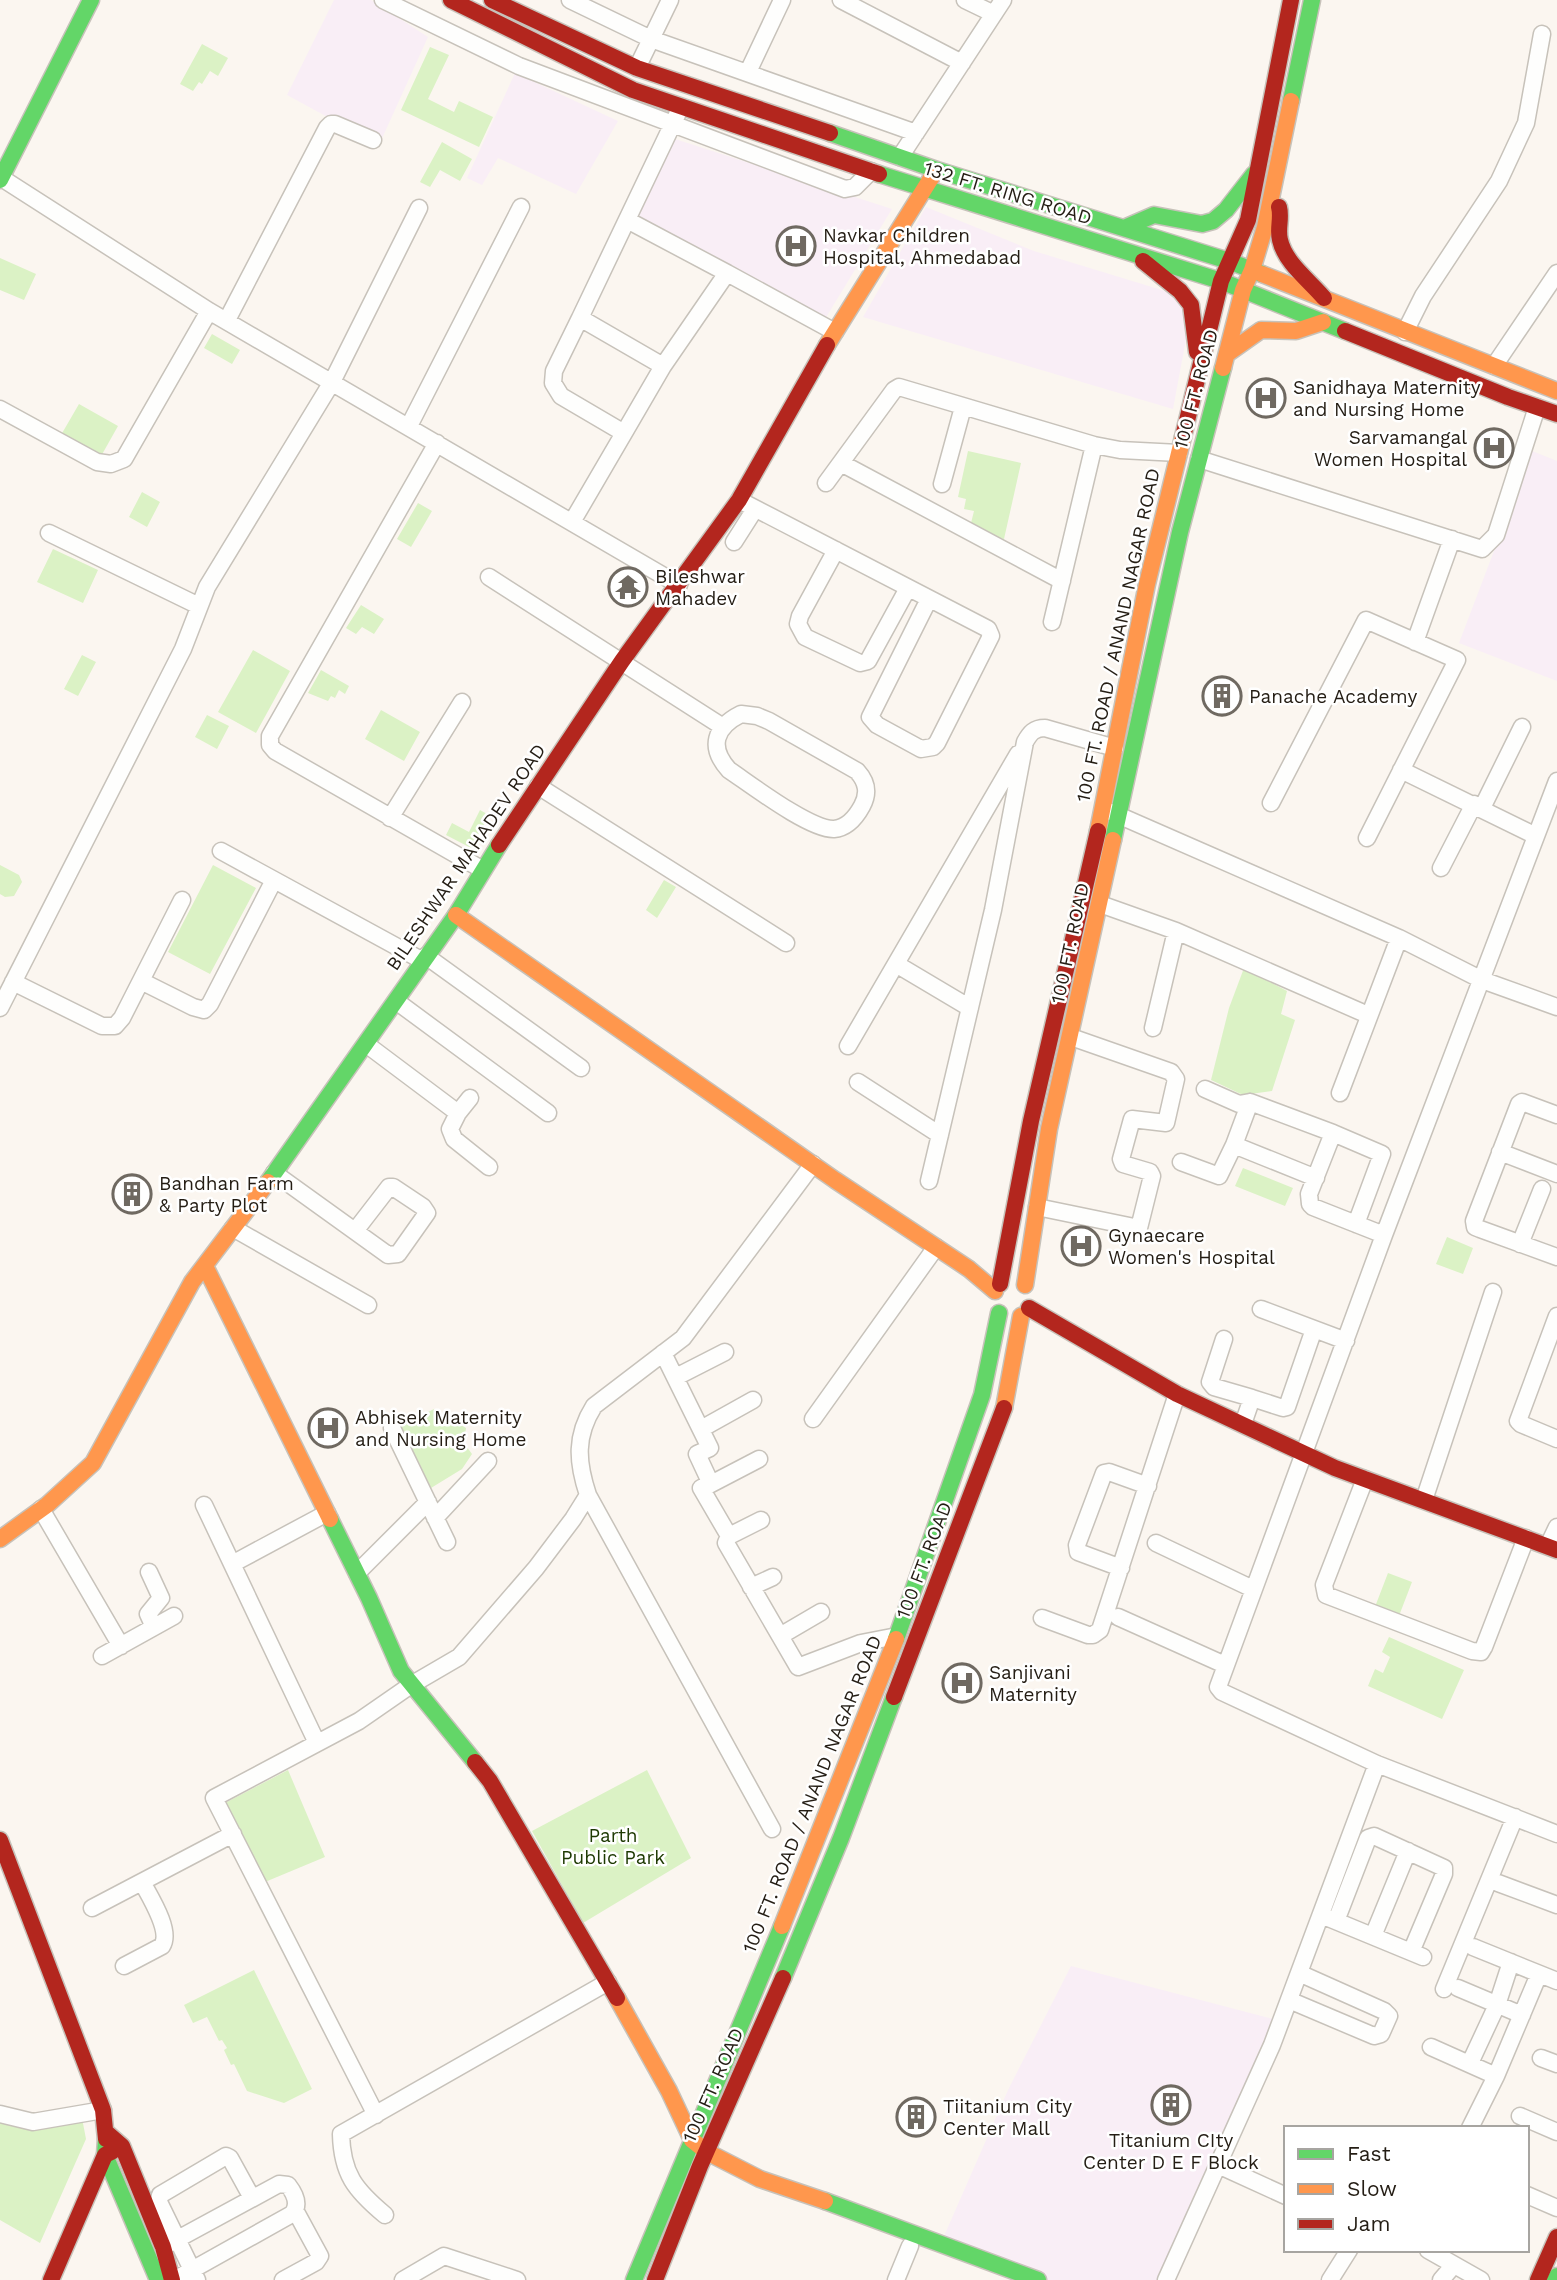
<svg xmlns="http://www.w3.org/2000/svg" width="1557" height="2280" font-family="'Work Sans',sans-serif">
<rect width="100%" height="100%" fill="#fbf6f0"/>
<path fill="#f9eef6" d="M334 0H371L428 37 379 145 287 95Z
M515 73 618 121 576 194 498 158 482 185 467 178Z
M672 138 892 209 825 319 628 213Z
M926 207 1034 251 1165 291 1191 312 1173 409 863 317Z
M1532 451 1557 461V681L1459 643Z
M1071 1966 1281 2021 1166 2280H1038L941 2243 1008 2090Z"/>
<path fill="#dbf2c5" d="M202 44 228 58 218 76 210 71 202 84 199 82 193 91 180 84Z
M430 47 449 55 428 99 454 112 459 101 493 117 479 147 401 110Z
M442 142 472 159 460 181 440 170 430 187 420 182Z
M0 258 36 274 24 300 0 290Z
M212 334 240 350 232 364 204 348Z
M79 404 118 426 100 458 61 435Z
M968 451 1021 463 1004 539 969 531 974 511 964 509 966 499 958 497Z
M142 492 160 502 147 527 129 517Z
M418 503 432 511 411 547 397 539Z
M53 549 98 570 83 603 37 582Z
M361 605 384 619 374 634 362 627 356 634 346 628Z
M253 650 290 671 256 733 218 712Z
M82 655 96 662 78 696 64 689Z
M321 670 349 686 345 694 339 690 335 698 331 696 328 701 308 693Z
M381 710 420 732 404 761 365 739Z
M207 715 229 726 217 749 195 737Z
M480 810 489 815 471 848 446 835 452 823 469 832Z
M0 865 19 875 22 882 14 896 5 897 0 894Z
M213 865 256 888 210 974 168 952Z
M664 880 676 887 657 918 646 910Z
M1244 968 1287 991 1281 1014 1295 1020 1272 1091 1243 1095 1211 1080 1229 1008Z
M1243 1168 1293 1188 1285 1206 1235 1186Z
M1447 1237 1473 1248 1463 1274 1436 1264Z
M434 1409 466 1428 464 1443 472 1454 462 1469 431 1488 401 1426Z
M1388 1573 1412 1582 1397 1621 1373 1612Z
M1389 1637 1464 1670 1442 1719 1368 1686 1375 1669 1383 1673 1390 1657 1382 1652Z
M288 1770 325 1857 265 1882 225 1803Z
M647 1770 691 1858 583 1923 532 1831Z
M254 1970 312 2089 284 2103 247 2091 234 2064 231 2065 224 2050 227 2048 222 2040 219 2041 207 2017 193 2023 184 2005Z
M82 2118 86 2139 40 2243 0 2220V2122Z"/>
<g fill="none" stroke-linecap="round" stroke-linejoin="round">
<g stroke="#c7c2ba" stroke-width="19">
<path id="street" d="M383 0 519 66 845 189 855 187 871 171
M570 0 651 39 916 133
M841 0 962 63
M965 0 994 14
M637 68 670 0
M748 72 782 0
M900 157 1003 0
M0 177 209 311 679 585
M629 221 727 273 663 366
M727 273 835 332
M580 318 677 115
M227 320 327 128 331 124H335L373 140
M1405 332 1423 296 1499 181 1526 123 1542 34
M1494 366 1557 273
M0 409 97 462 111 464 124 459 209 311
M409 426 521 207
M437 443 270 736V745L275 751 483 870
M1199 459 1482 549 1496 535 1537 407
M841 463 1062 581
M826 483 894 390 899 387 1094 445 1120 450 1179 453
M942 484 963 407
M739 500 988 629 991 636 937 743 933 747 921 749 877 725 870 717 929 599
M572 522 624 433 561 396 553 383 554 371 580 318 663 366 624 433
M49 533 199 606
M734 542 755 509
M836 550 800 616 798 624 805 637 860 663 868 661 908 588
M489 577 723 727
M1052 622 1094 445
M1415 642 1452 539
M741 714 757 716 769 721 857 771C867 782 869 793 862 806 856 817 847 828 834 829 810 830 750 784 729 770 708 747 715 727 741 714Z
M1401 770 1536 836
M1557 781 1384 1235 1218 1687 1222 1692 1377 1764 1557 1834
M538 786 786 943
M1271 803 1366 620 1457 660 1367 838
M1482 808 1522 727
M1111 812 1399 938 1482 980 1557 1007
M390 818 462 702
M221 851 423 961
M1441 868 1474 804
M1100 904 1176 931 1368 1015
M426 956 581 1068
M896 964 970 1008
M141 981 193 1007 204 1010 210 1004 274 880
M13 982 102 1026H115L122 1018 182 900
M396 1001 548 1113
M0 1008 183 649 207 587 332 382 419 208
M1153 1028 1176 931
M366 1044 458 1113 450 1129 454 1139 489 1167
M848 1046 1018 754
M858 1082 940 1135
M1205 1089 1239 1104 1250 1102 1333 1133
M1340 1093 1399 938
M458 1113 470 1098
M1557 1115 1522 1102 1519 1104 1474 1221 1475 1227 1480 1229 1557 1257
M1234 1145 1250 1102
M1500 1152 1557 1174
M1181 1162 1219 1176 1234 1145 1316 1178
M274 1173 388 1255 398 1254 427 1213 423 1207 393 1187H389L355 1231
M929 1181 993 910 1025 742C1030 733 1034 728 1045 728L1115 748
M1037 1207 1139 1228 1152 1176 1150 1172 1123 1164 1121 1159 1132 1119 1166 1123 1176 1079 1171 1072 1071 1037
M1356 1224 1382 1154 1333 1133 1309 1194 1310 1204 1313 1207 1384 1235
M233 1228 368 1305
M1520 1244 1542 1189
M1261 1309 1346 1341
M1557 1316 1518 1421 1521 1424 1557 1439
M1224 1339 1210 1382 1214 1387 1252 1398
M663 1353 710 1448 697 1454 711 1484 701 1488 729 1536 726 1543 798 1667 861 1643 897 1636
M676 1377 725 1352
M813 1419 936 1247
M1243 1424 1252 1398 1283 1408 1287 1407 1314 1329
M392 1428 447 1542
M701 1429 753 1400
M1365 1479 1324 1585 1326 1595 1472 1651 1481 1652 1484 1647 1526 1538
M711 1484 759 1459
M588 1495 772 1829
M1424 1500 1493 1292
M204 1505 317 1743
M41 1509 121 1646
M435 1518 488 1461
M729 1536 761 1520
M1156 1543 1253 1589
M1548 1546 1557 1527
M232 1564 327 1513
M1121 1568 1078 1552 1077 1545 1104 1473 1109 1472 1148 1486
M149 1572 161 1598 148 1614 154 1627
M357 1573 428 1502
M751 1587 773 1577
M1118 1617 1225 1665
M1042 1618 1088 1635H1093L1100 1630 1177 1394
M780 1636 821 1612
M102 1656 174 1616
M1498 1883 1557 1905
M92 1908 233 1834
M1326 1917 1423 1957
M1336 1921 1368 1838 1374 1836 1444 1868V1874L1411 1952
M1373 1936 1408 1851
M1473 1947 1557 1981
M124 1966 162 1946C172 1931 150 1897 142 1882
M1458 1988 1522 2015
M1444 1989 1515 1817
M1289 2000 1374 2036 1381 2034 1389 2016 1384 2011 1299 1973
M1431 2047 1496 2076 1539 1974
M1541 2058 1557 2064
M1470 2063 1497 2005 1511 1962
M0 2114 33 2122 103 2110
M376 2115 214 1798 359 1721 411 1685 459 1657 536 1568 573 1519 588 1495C577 1462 575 1436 594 1406L683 1338 813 1164
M1520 2116 1557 2132
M1470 2128 1496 2076
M1218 2165 1286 2196
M1527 2195 1557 2208
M385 2215C355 2190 342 2174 341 2134L608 1982
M163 2247 279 2184 288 2185C295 2194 300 2205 292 2214L174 2280
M1428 2250 1481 2280
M197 2280 159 2202 160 2195 226 2156 230 2158 252 2198
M283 2280 316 2262 320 2256 295 2210
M403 2280 444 2256 517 2280
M896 2280 910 2246
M1166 2280 1272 2045 1377 1764
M1330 2280 1349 2250
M1441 2280 1453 2266"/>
</g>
<g stroke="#c7c2ba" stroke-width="19">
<path id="fast" d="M1291 101 1312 0
M830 133 937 170 1229 261 1262 274
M879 174 1221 281 1345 331
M0 180 91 0
M1124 228 1154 215 1202 224 1213 221 1226 210 1254 174
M1113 840 1180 532 1223 368
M268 1182 456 915 499 845
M330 1519 369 1598 401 1671 475 1762
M896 1639 982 1395 999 1313
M783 1978 841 1838 894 1697
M106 2139 105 2155 158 2280
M825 2201 1038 2280
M634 2280 782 1926
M1555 2280 1557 2276"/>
</g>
<g stroke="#c7c2ba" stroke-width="19">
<path id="slow" d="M1262 274 1557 391
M827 345 933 175
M1227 354 1261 330 1296 331 1323 322
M1223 368 1243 290 1252 270 1265 227 1291 101
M1098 831 1147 584 1183 437
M456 915 835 1180 969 1269 995 1291
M205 1266 330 1519
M1025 1285 1049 1129 1113 840
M1004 1408 1021 1316
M0 1539 47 1505 93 1463 192 1282 268 1182
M782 1926 896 1639
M617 1998 669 2091 692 2140 707 2152 760 2179 825 2201"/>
</g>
<g stroke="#c7c2ba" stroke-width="19">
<path id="jam" d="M451 0 633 90 879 174
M492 0 637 68 830 133
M1279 207C1282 218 1277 229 1280 240 1285 263 1310 281 1324 298
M1143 261 1180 291 1191 305 1197 352
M1345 331 1508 397 1557 414
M1183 437 1221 281 1248 220 1291 0
M499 845 622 661 739 500 827 345
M1000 1284 1031 1121 1098 831
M1029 1308 1177 1394 1335 1468 1557 1550
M894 1697 1004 1408
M475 1762 490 1781 617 1998
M0 1840 103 2110 106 2139
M107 2133 122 2146 163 2247 172 2280
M51 2280 105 2155 113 2151
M655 2280 700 2166 783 1978
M1538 2280 1557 2237"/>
</g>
<use href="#street" stroke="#fefefd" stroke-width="16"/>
<use href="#fast" stroke="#63d668" stroke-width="16"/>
<use href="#slow" stroke="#ff974d" stroke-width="16"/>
<use href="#jam" stroke="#b3261e" stroke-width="16"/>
</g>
<defs>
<g id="hospital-ring" transform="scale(2.0125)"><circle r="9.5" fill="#fff" stroke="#6f6961" stroke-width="1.5"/><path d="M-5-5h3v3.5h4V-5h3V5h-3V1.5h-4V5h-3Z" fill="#6f6961"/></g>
<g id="temple-ring" transform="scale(2.0125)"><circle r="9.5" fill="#fff" stroke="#6f6961" stroke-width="1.5"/><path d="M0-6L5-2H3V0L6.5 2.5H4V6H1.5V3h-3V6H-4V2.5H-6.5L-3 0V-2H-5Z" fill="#6f6961"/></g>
<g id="building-ring" transform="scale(2.0125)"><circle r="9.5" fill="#fff" stroke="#6f6961" stroke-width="1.5"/><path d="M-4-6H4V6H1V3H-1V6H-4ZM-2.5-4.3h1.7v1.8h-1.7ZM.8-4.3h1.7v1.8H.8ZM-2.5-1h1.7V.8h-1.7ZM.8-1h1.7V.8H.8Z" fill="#6f6961"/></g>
</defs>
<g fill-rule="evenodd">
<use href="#hospital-ring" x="796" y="246"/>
<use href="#hospital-ring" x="1266" y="398"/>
<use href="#hospital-ring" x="1494" y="448"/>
<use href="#temple-ring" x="628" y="587"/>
<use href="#building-ring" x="1222" y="696"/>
<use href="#building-ring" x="132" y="1194"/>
<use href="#hospital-ring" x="1081" y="1246"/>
<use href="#hospital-ring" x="328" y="1428"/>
<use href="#hospital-ring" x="962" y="1683"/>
<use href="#building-ring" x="1171" y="2105"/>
<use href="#building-ring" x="916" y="2117"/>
</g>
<g text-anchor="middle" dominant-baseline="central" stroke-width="5" stroke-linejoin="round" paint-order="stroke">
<g font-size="19" fill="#241d14" stroke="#fff">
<text transform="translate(1008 193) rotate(17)">132 FT. RING ROAD</text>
<text transform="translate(1196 389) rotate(-75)">100 FT. ROAD</text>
<text transform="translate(1118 635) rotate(-78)">100 FT. ROAD / ANAND NAGAR ROAD</text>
<text transform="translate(466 857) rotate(-56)">BILESHWAR MAHADEV ROAD</text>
<text transform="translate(1070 943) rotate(-78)">100 FT. ROAD</text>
<text transform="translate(924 1560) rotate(-69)">100 FT. ROAD</text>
<text transform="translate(812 1794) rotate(-68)">100 FT. ROAD / ANAND NAGAR ROAD</text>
<text transform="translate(713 2085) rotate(-66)">100 FT. ROAD</text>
</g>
<g font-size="19" fill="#241d14" stroke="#fff" text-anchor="start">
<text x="823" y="235">Navkar Children<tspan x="823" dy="22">Hospital, Ahmedabad</tspan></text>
<text x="1293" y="387">Sanidhaya Maternity<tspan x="1293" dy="22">and Nursing Home</tspan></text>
<text x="1467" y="437" text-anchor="end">Sarvamangal<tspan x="1467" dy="22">Women Hospital</tspan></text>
<text x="655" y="576">Bileshwar<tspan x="655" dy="22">Mahadev</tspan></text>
<text x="1249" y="696">Panache Academy</text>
<text x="159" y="1183">Bandhan Farm<tspan x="159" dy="22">&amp; Party Plot</tspan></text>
<text x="1108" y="1235">Gynaecare<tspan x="1108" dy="22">Women's Hospital</tspan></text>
<text x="355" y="1417">Abhisek Maternity<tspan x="355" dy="22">and Nursing Home</tspan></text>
<text x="989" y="1672">Sanjivani<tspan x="989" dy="22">Maternity</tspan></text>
<text x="943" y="2106">Tiitanium City<tspan x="943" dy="22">Center Mall</tspan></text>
<text x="1171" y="2140" text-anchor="middle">Titanium CIty<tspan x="1171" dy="22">Center D E F Block</tspan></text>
</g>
<g font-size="19" fill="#1d3902" stroke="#fff">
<text x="613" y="1835">Parth<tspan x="613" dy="22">Public Park</tspan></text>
</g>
</g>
<rect x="1284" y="2126" width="245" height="126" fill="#ffffff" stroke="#a7a5a1" stroke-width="2"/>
<rect x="1298" y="2149" width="35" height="10" fill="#63d668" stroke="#a7a5a1" stroke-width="2"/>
<text x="1347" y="2161" font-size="21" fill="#241d14">Fast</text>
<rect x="1298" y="2184" width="35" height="10" fill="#ff974d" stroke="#a7a5a1" stroke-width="2"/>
<text x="1347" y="2196" font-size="21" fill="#241d14">Slow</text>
<rect x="1298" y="2219" width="35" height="10" fill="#b3261e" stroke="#a7a5a1" stroke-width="2"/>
<text x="1347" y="2231" font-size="21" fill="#241d14">Jam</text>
</svg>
